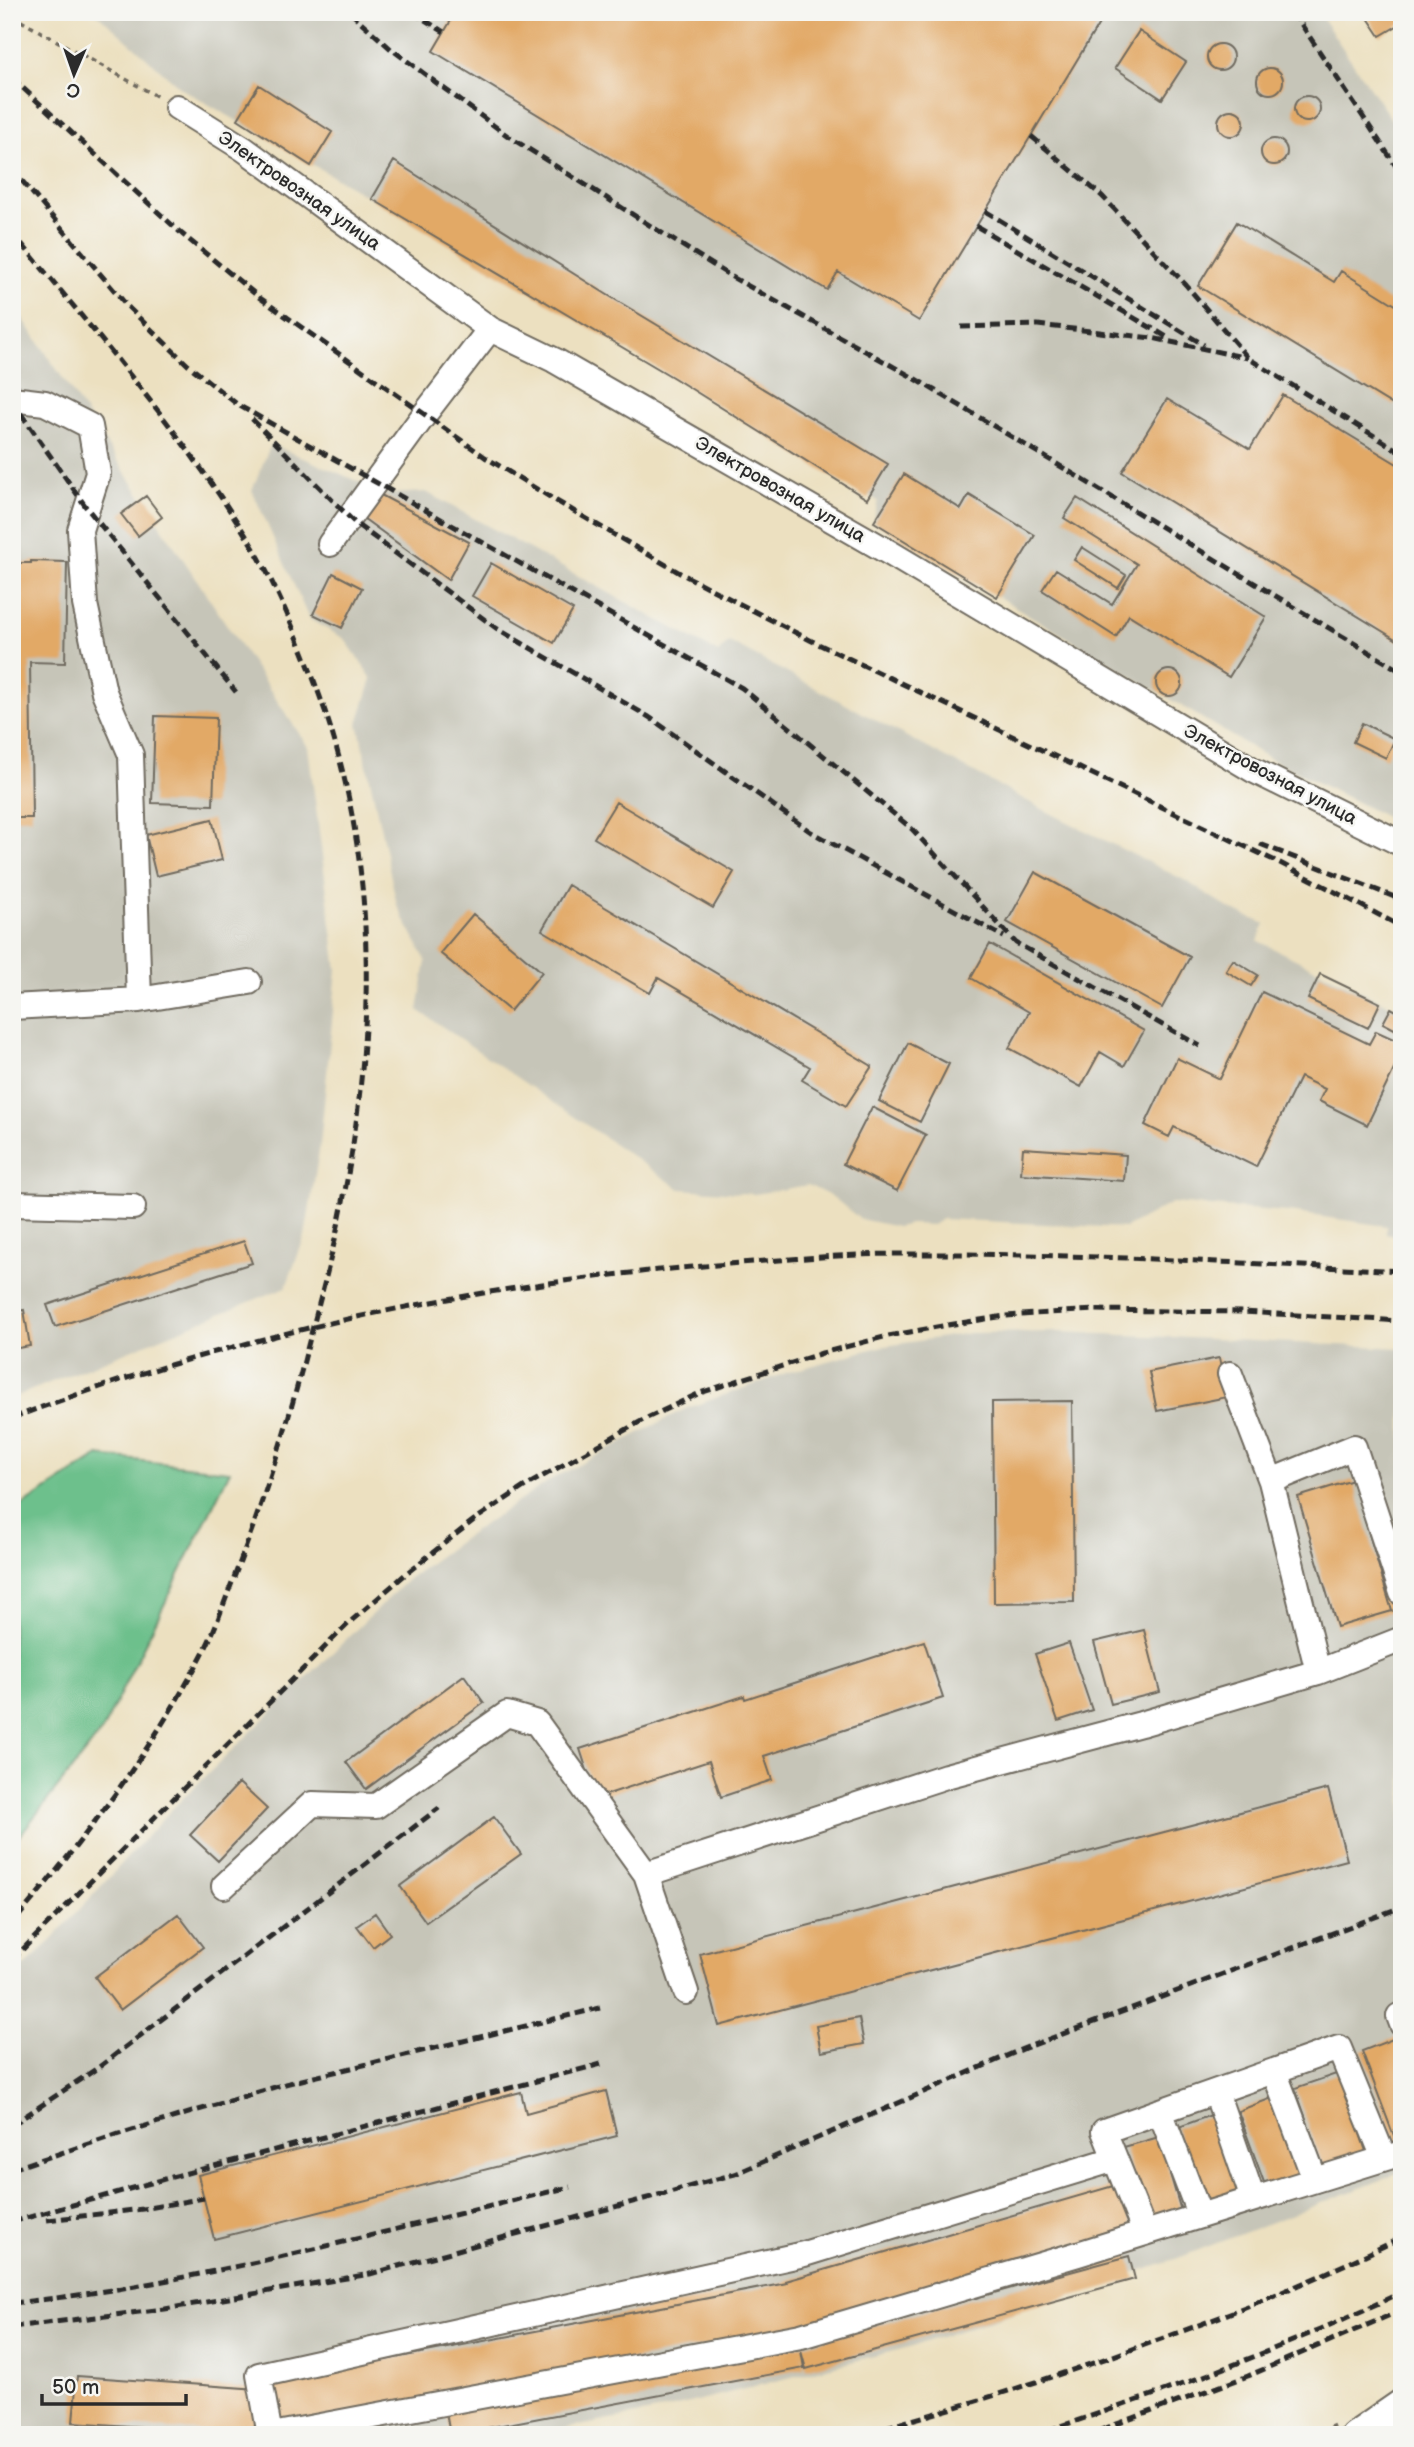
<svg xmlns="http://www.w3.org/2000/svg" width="1414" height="2447" font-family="'Balsamiq Sans',sans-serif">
<rect width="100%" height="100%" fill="#f6f6f2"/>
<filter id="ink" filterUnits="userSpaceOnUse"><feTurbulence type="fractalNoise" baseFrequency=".0143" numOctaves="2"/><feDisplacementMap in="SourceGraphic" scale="14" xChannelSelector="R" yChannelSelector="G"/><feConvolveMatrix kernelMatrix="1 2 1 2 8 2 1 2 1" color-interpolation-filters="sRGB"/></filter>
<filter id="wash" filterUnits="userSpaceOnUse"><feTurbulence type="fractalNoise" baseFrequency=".00686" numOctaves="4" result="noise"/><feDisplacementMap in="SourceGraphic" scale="28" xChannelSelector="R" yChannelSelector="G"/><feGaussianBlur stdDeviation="1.57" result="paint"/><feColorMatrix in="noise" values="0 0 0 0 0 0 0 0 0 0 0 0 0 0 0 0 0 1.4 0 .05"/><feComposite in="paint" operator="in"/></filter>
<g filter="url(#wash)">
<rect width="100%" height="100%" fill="#ece0c0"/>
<path fill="#c6c5b8" d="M95 12H1318L1402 135V825L1267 757 873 522 878 501 507 277 182 89Z
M12 302 308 747 337 970 320 1145 305 1236 286 1287 12 1398Z
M271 444 387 494 426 492 718 653 729 642 1046 811 1186 881 1230 909 1265 924 1258 941 1402 1011V1237L1386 1233V1226L1288 1212 1172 1203 1125 1228 942 1219 933 1225 910 1224 897 1227 860 1219 834 1198 808 1185 755 1194 680 1189 418 1010 426 961 397 905 358 723 372 679 345 639 309 619 252 490Z
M1060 1332 1402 1348V2172L1178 2258 913 2346 657 2411 532 2435H12V1977L46 1946 172 1809 408 1579 464 1538 552 1479 685 1409 789 1372 879 1347 970 1333Z"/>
<path fill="#6dc08c" stroke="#4c765c" stroke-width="2" d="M99 1456 230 1471 102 1731 12 1845V1512Z"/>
<g id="blocks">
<path fill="#e2a966" d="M203 12H230V13L216 18Z
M456 12H1106L919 321 838 272 827 290 433 51Z
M1364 12H1402V23L1380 36Z
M1139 31 1186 62 1162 99 1115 68Z
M1207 57a13 13 0 1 1 26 0a13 13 0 1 1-26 0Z
M1257 81a13 13 0 1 1 26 0a13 13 0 1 1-26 0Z
M259 85 332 132 311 166 238 119Z
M1294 109a13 13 0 1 1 26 0a13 13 0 1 1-26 0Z
M1218 123a13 13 0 1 1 26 0a13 13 0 1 1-26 0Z
M1261 152a13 13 0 1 1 26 0a13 13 0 1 1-26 0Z
M394 161 606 294 888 464 867 499 674 378 372 199Z
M1237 222 1334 282 1341 271 1402 309V390L1393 405 1198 286Z
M1283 395 1402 467V643L1122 472 1167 399 1250 449Z
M904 474 961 509 969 495 1035 535 997 597 874 522Z
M379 494 469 542 448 580 363 518Z
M146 496 162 517 138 536 121 514Z
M1077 498 1266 617 1229 677 1129 615 1116 637 1042 590 1056 569 1112 604 1137 564 1064 518Z
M1082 547 1126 575 1118 588 1074 560Z
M31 561 67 562 65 663 30 662 32 818H12V563H31Z
M491 563 573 610 554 643 472 596Z
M333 573 362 588 342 628 313 614Z
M1156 683a13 13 0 1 1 26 0a13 13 0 1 1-26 0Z
M155 716 216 718 213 805 152 803Z
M1362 723 1395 739 1386 758 1353 742Z
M616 802 734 872 713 908 594 838Z
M212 819 222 860 156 876 146 835Z
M1035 872 1190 957 1162 1008 1007 922Z
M568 885 872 1066 846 1106 802 1080 810 1067 658 978 650 993 542 930Z
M473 914 542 972 510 1011 440 953Z
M990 944 1144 1031 1124 1066 1100 1052 1081 1087 1009 1048 1029 1012 971 978Z
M1233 960 1258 975 1251 986 1226 971Z
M1320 974 1380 1003 1368 1028 1308 999Z
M1262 992 1369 1044 1376 1031 1402 1043V1053L1367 1125 1319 1101 1325 1089 1300 1077 1256 1167 1174 1127 1169 1137 1145 1125 1177 1058 1220 1079Z
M1391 1008 1402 1014V1033L1383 1023Z
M908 1043 949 1064 920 1122 879 1101Z
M872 1107 926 1135 897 1191 843 1164Z
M1023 1148 1126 1155 1124 1181 1021 1174Z
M244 1241 252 1263 55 1327 47 1305Z
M24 1310 30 1346 12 1349V1312Z
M1219 1358 1227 1397 1157 1411 1149 1372Z
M1072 1401 1074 1602 994 1603 992 1402Z
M1353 1480 1392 1611 1337 1627 1298 1497Z
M1144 1630 1160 1692 1111 1704 1094 1642Z
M924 1641 943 1698 764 1756 772 1780 721 1797 709 1761 596 1798 580 1749 744 1696 745 1699Z
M1069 1643 1092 1710 1058 1721 1035 1654Z
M464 1675 484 1703 366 1789 346 1762Z
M239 1783 267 1809 218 1861 190 1835Z
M1328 1789 1347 1860 719 2026 700 1954Z
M494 1817 521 1854 426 1922 400 1886Z
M375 1913 390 1934 373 1947 357 1926Z
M178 1914 203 1947 120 2010 95 1977Z
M859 2018 864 2044 821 2052 816 2026Z
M1398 2037 1402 2047V2149L1399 2150 1362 2051Z
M1339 2073 1368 2157 1325 2172 1295 2088Z
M606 2091 617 2136 214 2239 198 2175 521 2092 526 2113Z
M1272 2098 1304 2184 1269 2196 1238 2111Z
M1211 2115 1243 2199 1208 2213 1176 2128Z
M1159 2137 1184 2221 1149 2231 1124 2147Z
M1120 2184 1134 2231 800 2328 277 2427 269 2382 787 2283 786 2281Z
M1129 2256 1135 2279 806 2369 801 2351 804 2368 450 2435 446 2412 799 2346Z
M77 2376 258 2389 254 2435 73 2422Z"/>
</g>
</g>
<g filter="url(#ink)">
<use href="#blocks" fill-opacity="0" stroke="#6f6a5f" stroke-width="2"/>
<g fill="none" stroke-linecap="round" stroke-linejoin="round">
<g stroke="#6f6a5f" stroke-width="28">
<path id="minor" d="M177 107 244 149 490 329 554 360 890 553 1253 770 1402 844
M12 399 45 403 90 426 98 473 80 530 85 604 104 692 131 755 139 1000 12 1007
M330 544 424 415 490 329
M139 1000 249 982
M12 1204 133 1207
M1230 1374 1271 1481 1318 1672
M1271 1481 1354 1447 1402 1593
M646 1874 946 1776 1141 1724 1318 1672 1402 1639
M224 1886 312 1804 376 1806 507 1714 537 1723 646 1874 686 1992
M1402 2015 1399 2016 1402 2024
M1274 2071 1315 2180
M1216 2092 1253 2199
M1160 2111 1200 2216
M1145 2233 1104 2131 1339 2048 1384 2158
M270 2435 259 2375 804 2254 1115 2159
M272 2435 801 2336 1078 2254 1402 2153
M1353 2435 1402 2401
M1392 2435 1402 2433"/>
</g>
<path stroke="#6f6a5f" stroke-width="3.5" stroke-dasharray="5 5" stroke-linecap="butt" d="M12 16 160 98
M1311 2435 1335 2425"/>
<use href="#minor" stroke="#fff" stroke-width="24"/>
<path stroke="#2b2b2b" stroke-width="5" stroke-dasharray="10 5" stroke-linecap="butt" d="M350 12 391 49 508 136 732 277 914 378 1402 672
M412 12 444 32
M440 12 452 19
M1293 12 1402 175
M12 78 182 234 260 298 485 457 553 499 680 573 812 641 1282 864 1402 927
M1031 136 1102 196 1186 285 1248 358 1402 453
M12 169 129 308 188 365 238 405 742 688 912 829 1016 943 1200 1046
M985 211 1204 345
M976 226 1167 337
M12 232C96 334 184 434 253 547 281 594 307 659 325 711 378 868 375 1035 344 1196 334 1251 318 1306 304 1361 284 1437 260 1512 231 1585 222 1608 214 1633 202 1655 150 1753 84 1840 12 1924
M961 327 1038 325 1152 338 1248 358
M12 401 86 507 236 692
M252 419 355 523 496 628 649 717 811 832 1004 937
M1260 844 1402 900
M12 1418C239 1333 474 1284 716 1265 779 1260 843 1254 906 1254 1072 1253 1237 1263 1402 1271
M12 1960 350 1622 408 1572 474 1520 527 1485 645 1419 700 1393 822 1353 888 1336 948 1325 1005 1316 1094 1310 1242 1312 1402 1321
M12 2125 99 2067 439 1808
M12 2169 119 2134 285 2084 600 2008
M47 2220 143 2209 204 2198
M12 2222 172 2177 605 2063
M12 2303C201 2284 385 2230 570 2187
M12 2327 165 2309 370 2274 735 2174 1025 2048 1402 1907
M855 2435C936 2415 1016 2389 1096 2362 1200 2326 1303 2287 1402 2237
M1033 2435C1159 2395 1283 2349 1402 2292
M1087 2435 1248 2376 1402 2310"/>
</g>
</g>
<g text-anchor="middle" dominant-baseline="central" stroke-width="5" stroke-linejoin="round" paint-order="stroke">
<g font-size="19" fill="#2b2b2b" stroke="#f6f6f2">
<text transform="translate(299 191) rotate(35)">Электровозная улица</text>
<text transform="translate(780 490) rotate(30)">Электровозная улица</text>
<text transform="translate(1270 775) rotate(28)">Электровозная улица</text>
</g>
</g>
<rect width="1414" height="2447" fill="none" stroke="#f6f6f2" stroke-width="42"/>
<g transform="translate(74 74) rotate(182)" stroke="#f6f6f2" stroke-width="5" paint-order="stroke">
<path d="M0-5L12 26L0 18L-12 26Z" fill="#2b2b2b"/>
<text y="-10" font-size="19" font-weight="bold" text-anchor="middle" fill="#2b2b2b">С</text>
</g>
<path d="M42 2394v10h144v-10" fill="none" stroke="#2b2b2b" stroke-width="3.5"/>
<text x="52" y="2394" font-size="21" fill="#2b2b2b" stroke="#f6f6f2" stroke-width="5" paint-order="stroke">50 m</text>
</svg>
